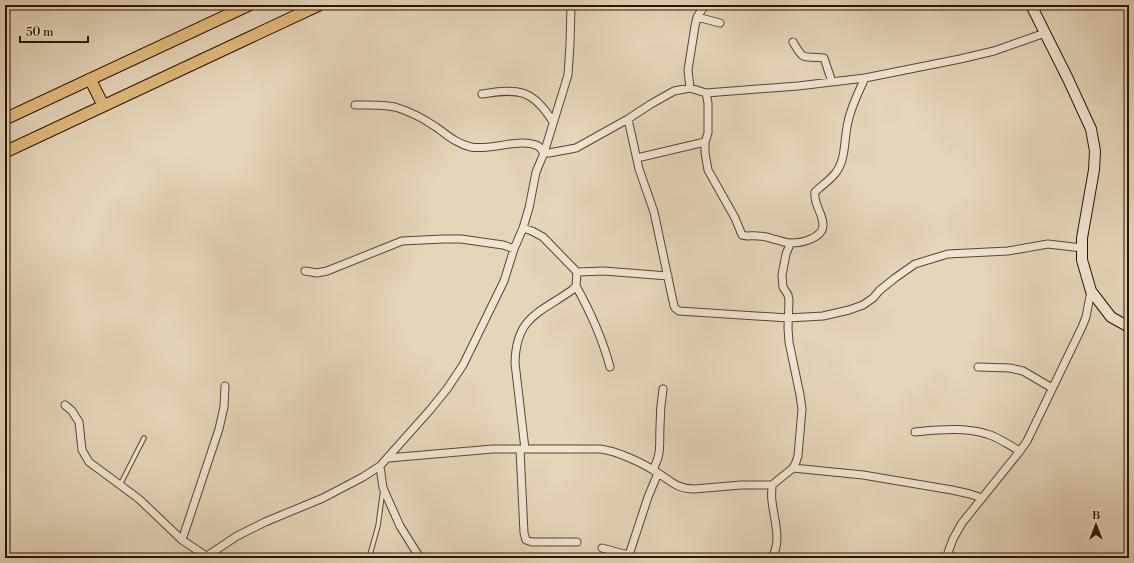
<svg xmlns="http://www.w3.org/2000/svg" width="1134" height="563" font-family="'Libre Bodoni',serif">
<rect width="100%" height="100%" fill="#e5d5b9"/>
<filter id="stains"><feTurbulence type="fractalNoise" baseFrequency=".005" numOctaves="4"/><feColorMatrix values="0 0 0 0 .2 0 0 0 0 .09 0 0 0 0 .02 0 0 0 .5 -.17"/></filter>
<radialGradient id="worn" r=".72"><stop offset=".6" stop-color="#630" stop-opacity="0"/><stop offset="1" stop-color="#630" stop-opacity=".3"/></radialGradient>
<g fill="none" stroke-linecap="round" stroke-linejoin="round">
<g stroke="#58462f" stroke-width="5.5">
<path id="service" d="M120 485 144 438
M369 558 378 526 383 489"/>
</g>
<g stroke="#58462f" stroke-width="9">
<path id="minor" d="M697 17 720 23
M793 42C805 63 803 55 824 58L832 82
M690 88 688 70 695 26 697 17 705 5
M706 93 708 103V133L705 142V153L708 170 735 218 742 235C747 237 752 235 758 236 763 236 768 237 773 239 779 240 785 243 791 243 802 243 823 238 823 225 823 213 813 204 815 192 822 185 832 179 837 171 846 158 844 138 848 122 851 107 858 93 865 78
M482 94C518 88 533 89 553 122
M355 105C367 105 382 104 395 107 409 111 424 119 436 127 447 135 457 144 471 147 490 151 522 137 538 146 541 148 542 150 544 153H549L576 148 628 119 651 104 674 91 690 88 706 93 798 86 865 78 960 59 994 51 1045 33
M628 119 639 169 654 212 674 306 675 308 679 311 788 318 823 316 849 310 863 305 873 298 880 290 895 278 915 264 948 254 1008 251 1048 244 1082 248
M637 158 705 142
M523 228 532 231 543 237 577 272 604 271 668 276
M305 271 317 273 327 271 402 241 443 239H461L503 245 514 249
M576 286C591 313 602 337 610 367
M978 367 1010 368 1023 371 1052 388
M65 405 72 411 79 422 82 450 89 462 139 499 182 540 206 556
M915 432C938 430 964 427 987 434 998 437 1009 445 1020 451
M520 449 524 533 526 540 532 542H577
M525 449 515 363C516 316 540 313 572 290L576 286 577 272
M388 458 493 449H600C617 451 643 463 658 473 671 481 677 489 694 489L741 485H772L793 468 796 462 798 456 802 409 800 395 789 342 788 328 789 300 788 295 783 287 782 275 786 254 790 244
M380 466 383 488 400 526 420 558
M793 468 863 475 952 490 970 494 982 498
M653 470C662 452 659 446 660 427 660 414 661 402 663 389
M182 540 219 429 224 407 225 386
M602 548 624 554H629L630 552 648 497 658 473
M204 558 237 536 265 522 323 498 363 477 380 466 430 410 447 389 463 365 504 281 514 249 523 228 529 208 536 172 544 153 568 75 570 44 571 5
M772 558C782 540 774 520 772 501 771 496 772 490 772 485
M946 558 953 539 962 523 1020 451 1027 441 1082 327 1086 317 1091 291"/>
</g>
<g stroke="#291601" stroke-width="12">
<path id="secondary" d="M1031 5 1068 79 1091 129 1095 151 1094 170 1082 238V260L1091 291 1111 317 1129 327"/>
</g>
<g stroke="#291601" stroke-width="13">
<path id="primary" d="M90 79 103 105
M5 119 249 5
M5 152 319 5"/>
</g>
<use href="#service" stroke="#eee4d2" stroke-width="3.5"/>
<use href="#minor" stroke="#eee4d2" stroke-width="7"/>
<use href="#secondary" stroke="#eee4d2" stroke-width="10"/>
<use href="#primary" stroke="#e2ba7c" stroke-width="11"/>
</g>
<rect width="1134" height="563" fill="none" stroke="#e5d5b9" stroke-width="20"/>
<rect x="6" y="6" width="1122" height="551" fill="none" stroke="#291601" stroke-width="2"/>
<rect x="10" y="10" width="1114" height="543" fill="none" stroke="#291601"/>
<g transform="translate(1096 525)" stroke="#eee4d2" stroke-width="3" paint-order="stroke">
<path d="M0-3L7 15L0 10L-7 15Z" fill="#291601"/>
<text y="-6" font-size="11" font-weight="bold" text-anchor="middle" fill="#291601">B</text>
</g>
<path d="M20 36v6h68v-6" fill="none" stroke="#291601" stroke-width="2"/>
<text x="26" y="36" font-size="12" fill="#291601" stroke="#eee4d2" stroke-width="3" paint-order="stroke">50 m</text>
<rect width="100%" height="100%" filter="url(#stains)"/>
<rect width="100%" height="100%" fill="url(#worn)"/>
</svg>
